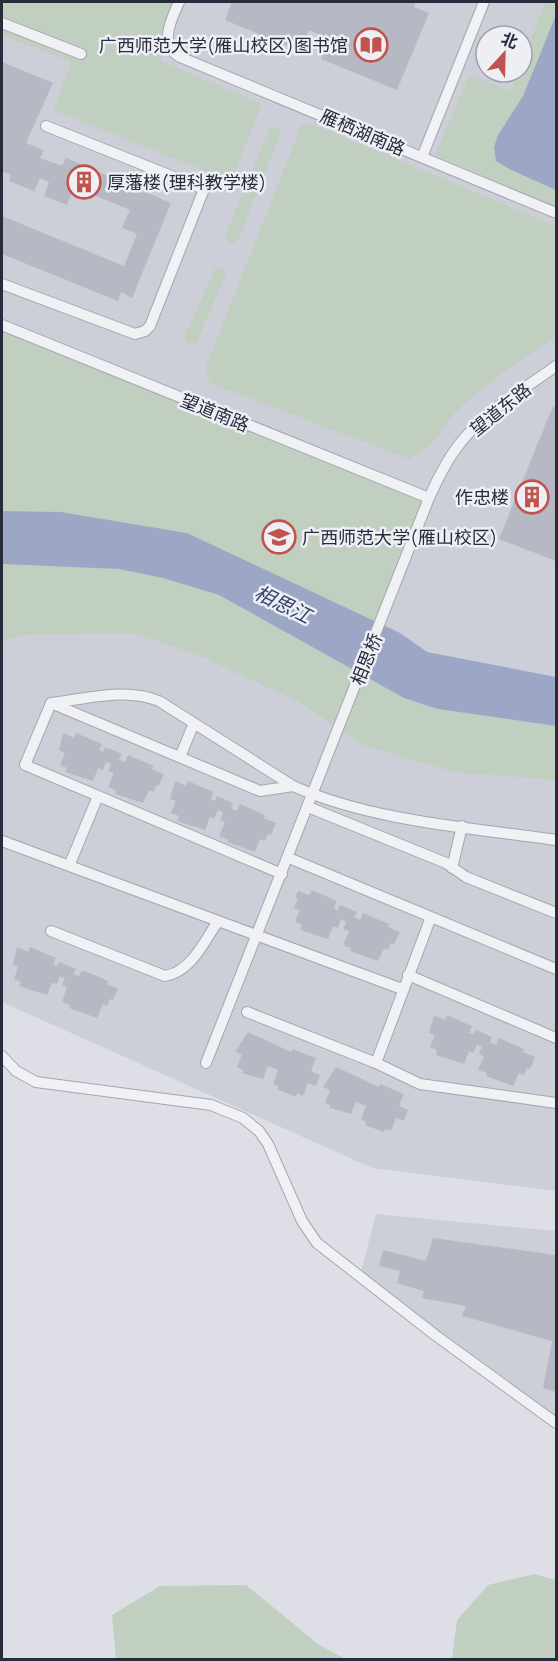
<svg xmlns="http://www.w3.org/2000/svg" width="558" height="1661" font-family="Manrope,'Noto Sans SC',sans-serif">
<rect width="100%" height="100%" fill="#dedfe6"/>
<path fill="#ccced8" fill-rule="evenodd" d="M2 2H556V1191L372 1168 2 1002ZM486 36H522V72H486Z
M376 1214 556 1231V1417L360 1275Z"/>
<path fill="#c0cfc0" d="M2 2H184L161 61 262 104 231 181 53 110 72 62 2 35Z
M546 2H556V15L523 96 498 135 494 147 496 161 511 170 556 190V207L435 155 470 75 510 91 518 72H522V61Z
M302 124 317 126 556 226V336C524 359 489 380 460 408 438 429 440 444 409 459L210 383 205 369Z
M270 127 279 129 280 135 238 241 231 244 226 240V234Z
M216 267 222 268 226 274 197 342 193 345 187 342 185 336Z
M2 325 429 498 379 624 187 533 61 512 2 511Z
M2 564 119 569 163 578 219 595 404 698 438 709 556 726V780L453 772 361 744 301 703 207 659 136 633 20 635 4 641 2 646Z
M535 1574 556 1580V1659H452L457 1620 488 1585Z
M246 1585 319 1645 346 1659H116L112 1615 160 1586Z"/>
<path fill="#9ba7c4" d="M556 15V190L511 170 496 161 494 147 498 135 523 96Z
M2 511 61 512 187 533 400 633 427 652 556 677V726L438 709 404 698 219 595 163 578 119 569 2 564Z"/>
<path fill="#b6b8c3" d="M232 2H416L414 7 429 13 397 90 321 59 329 39 309 30 300 51 225 20Z
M2 62 53 83 26 143 44 150 40 158 62 166 66 158 171 203 132 298 121 292 118 301 2 254V216L124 266 137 234 122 228 130 210 74 187 67 205 44 196 49 182 40 178 34 191 9 181 11 175 2 171Z
M553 406 556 407V561L499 539Z
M63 733 74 738 76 733 102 744 99 750 103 752 105 747 122 754 119 760 125 762 128 755 154 766 152 769 164 774 159 786 157 785 153 792 149 790 143 803 115 794 116 791 108 787 114 773 108 771 111 764 106 762 103 770 98 768 93 781 65 772 67 768 60 765 65 753 59 750Z
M175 781 186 786 188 781 213 792 211 799 215 801 217 796 233 803 231 808 237 811 240 804 265 815 264 818 276 823 271 835 268 834 265 841 260 839 255 852 227 842 228 840 219 836 225 822 220 820 223 813 218 810 214 819 210 817 205 830 177 821 179 816 171 813 176 801 170 799Z
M312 890 337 901 334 908 338 910 340 905 357 912 354 917 360 920 363 913 389 924 388 927 400 932 394 944 391 943 388 950 384 948 378 961 350 951 351 948 343 945 349 931 343 929 346 922 341 919 338 928 333 926 328 939 300 930 302 925 295 922 300 910 294 908 298 899 295 898 298 891 309 895Z
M17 947 28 952 30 947 56 958 53 964 57 966 59 962 76 969 73 974 79 976 82 970 108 981 107 984 118 989 113 1000 110 999 107 1006 103 1004 97 1018 69 1008 70 1005 62 1002 67 987 62 985 65 978 60 976 57 984 52 983 47 995 19 986 21 982 14 979 18 967 13 965Z
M434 1015 445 1020 447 1015 472 1026 469 1033 474 1034 476 1030 492 1037 490 1042 496 1045 499 1038 524 1049 523 1052 535 1057 530 1069 527 1068 524 1075 519 1073 513 1086 486 1076 487 1073 478 1070 484 1056 479 1054 482 1047 477 1044 473 1053 469 1051 464 1064 436 1055 437 1050 430 1047 435 1035 429 1033Z
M248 1032 291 1052 292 1049 316 1058 311 1071 320 1075 316 1086 308 1083 303 1096 297 1093 296 1097 277 1089 278 1086 273 1084 278 1070 268 1066 263 1079 242 1073 243 1070 237 1067 242 1054 235 1052Z
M336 1067 379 1087 380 1084 404 1094 399 1106 408 1110 404 1121 396 1118 391 1131 385 1129 384 1132 365 1125 366 1122 361 1119 366 1106 356 1102 351 1114 330 1108V1105L325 1103 330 1090 323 1087Z
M433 1238 556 1255V1392L543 1388 552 1341 462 1316 466 1306 422 1298 424 1291 397 1283 400 1271 379 1266 383 1250 426 1261Z"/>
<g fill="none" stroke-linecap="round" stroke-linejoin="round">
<g stroke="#a4a5b0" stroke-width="12">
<path id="minor" d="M179 2C171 20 158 45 180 57L556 213
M2 23 81 54
M422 157 484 2
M2 284 135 334 145 331 150 326 204 189 46 126
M2 325 429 498
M51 703 260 791 293 786
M180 757 194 723
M308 807 446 863 466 877 556 913
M2 841 402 989
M289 858 556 969
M69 866 98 796
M452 868 462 826
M282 874 25 765 51 703C86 699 126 687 159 701L293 786C371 821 472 828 556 840
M51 931 165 976C191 972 204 942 218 921
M408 975 556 1038
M247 1012 376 1063 431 917
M2 1056 16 1071 36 1082 211 1105 243 1118 259 1131 268 1144 302 1221 317 1243 435 1335 556 1423
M206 1063 429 498C436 483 443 467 453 453 478 415 520 392 556 366
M376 1063 420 1084 556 1103"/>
</g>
<use href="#minor" stroke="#f0f1f5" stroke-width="10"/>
</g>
<defs>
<g id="library-ring" transform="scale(1.725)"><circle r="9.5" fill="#edeff4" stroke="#c2534c" stroke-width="1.5"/><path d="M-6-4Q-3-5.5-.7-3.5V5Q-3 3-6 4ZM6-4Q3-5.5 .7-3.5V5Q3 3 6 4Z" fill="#c2534c"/></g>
<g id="building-ring" transform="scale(1.725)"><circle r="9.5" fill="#edeff4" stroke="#c2534c" stroke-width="1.5"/><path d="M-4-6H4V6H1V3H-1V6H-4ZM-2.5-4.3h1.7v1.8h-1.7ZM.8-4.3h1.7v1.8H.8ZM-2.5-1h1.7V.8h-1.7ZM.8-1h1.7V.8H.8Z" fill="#c2534c"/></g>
<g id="university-ring" transform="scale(1.725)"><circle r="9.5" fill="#edeff4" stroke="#c2534c" stroke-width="1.5"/><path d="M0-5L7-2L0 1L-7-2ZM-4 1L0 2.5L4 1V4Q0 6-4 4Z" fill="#c2534c"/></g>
</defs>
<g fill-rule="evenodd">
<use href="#library-ring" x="371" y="45"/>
<use href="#building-ring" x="84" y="182"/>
<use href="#building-ring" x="532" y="497"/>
<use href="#university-ring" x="279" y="537"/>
</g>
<g text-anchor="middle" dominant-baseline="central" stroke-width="5" stroke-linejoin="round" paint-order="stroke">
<g font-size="18" fill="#282b3c" stroke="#edeff4" text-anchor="end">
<text x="348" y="45">广西师范大学(雁山校区)图书馆</text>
<text x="107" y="182" text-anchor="start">厚藩楼(理科教学楼)</text>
<text x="509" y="497">作忠楼</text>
<text x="302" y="537" text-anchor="start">广西师范大学(雁山校区)</text>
</g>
<g font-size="18" fill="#282b3c" stroke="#edeff4">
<text transform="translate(363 132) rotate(23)">雁栖湖南路</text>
<text transform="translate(500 409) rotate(-39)">望道东路</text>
<text transform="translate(215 412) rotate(22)">望道南路</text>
<text transform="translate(366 659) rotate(-68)">相思桥</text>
</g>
<g font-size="20" font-style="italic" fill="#36436c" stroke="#edeff4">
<text transform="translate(283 604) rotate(26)">相思江</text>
</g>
</g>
<rect width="558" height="1661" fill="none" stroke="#282b3c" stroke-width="6"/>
<g transform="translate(504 54) rotate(22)"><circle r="28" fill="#edeff4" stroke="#9ea1aa" stroke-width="1.5"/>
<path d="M0-4.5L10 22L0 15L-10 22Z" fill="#c2534c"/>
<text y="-9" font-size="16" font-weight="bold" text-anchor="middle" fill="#282b3c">北</text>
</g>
</svg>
